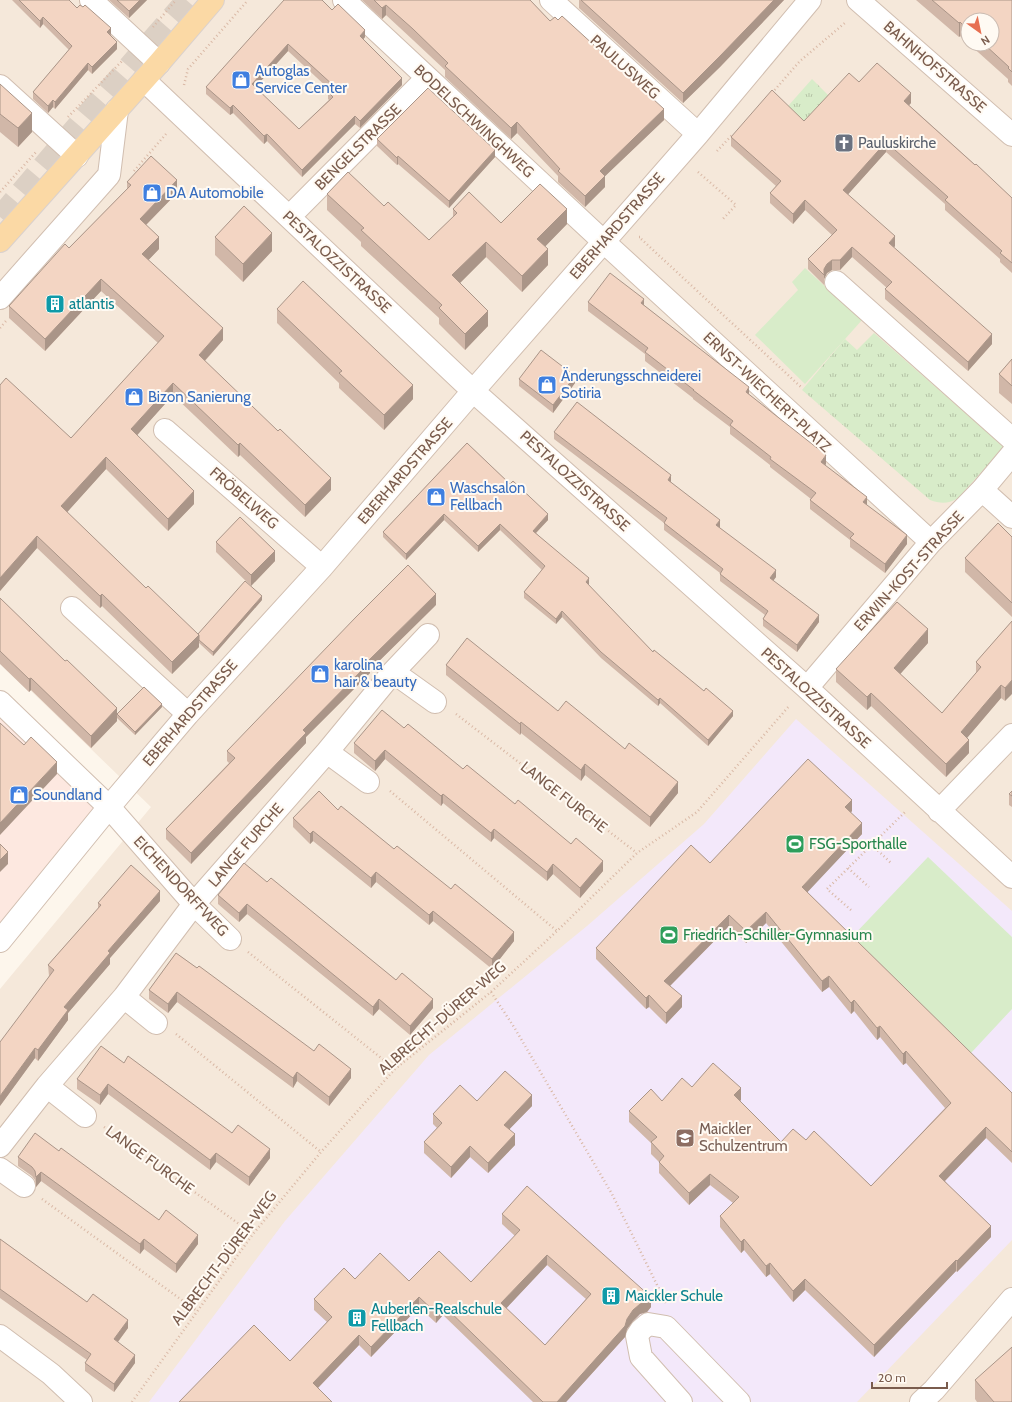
<svg xmlns="http://www.w3.org/2000/svg" width="1012" height="1402" font-family="Cabin,sans-serif">
<defs>
<pattern id="grass-tufts" width="24" height="20" patternUnits="userSpaceOnUse"><rect width="24" height="20" fill="#d8ecc9"/><path d="M3 7l-1-3M5 7V3M7 7l1-3M15 17l-1-3M17 17v-4M19 17l1-3" fill="none" stroke="#b4c2a5"/></pattern>
</defs>
<rect width="100%" height="100%" fill="#fdf6ec"/>
<path fill="#f5e8da" fill-rule="evenodd" d="M0 0H1012V1402H0V989L151 807 0 661ZM968 20H992V44H968Z"/>
<path fill="#fde8e0" d="M0 710 104 809 0 931Z"/>
<path fill="#f3e8fa" d="M796 719 1012 911V1240L857 1402H149L285 1221 429 1055 587 926 704 824Z"/>
<path fill="url(#grass-tufts)" d="M812 79 833 100 755 167 743 157Z
M874 333 1004 447 958 498C948 504 941 504 930 500L802 390 845 339 857 350Z"/>
<path fill="#d8ecc9" d="M805 268 862 320 805 384 755 335 798 290 792 282Z
M928 857 1012 937V1009L971 1053 850 939Z"/>
<g fill="none" stroke-linecap="round" stroke-linejoin="round">
<path stroke="#dcd0c4" stroke-width="22" stroke-dasharray="22 11" stroke-linecap="butt" d="M0 217 90 111 187 0"/>
<g stroke="#d1beb0" stroke-width="24">
<path id="minor" d="M91 0 159 63
M344 0 604 242 931 542
M551 0 698 134
M858 0 1012 135
M144 80 473 391 807 688 1012 877
M0 86 77 156
M289 217 427 78
M836 282 1012 439
M0 298 109 175 117 110
M165 430 322 567
M982 490 1012 517
M72 608 188 714
M393 672 435 702
M807 688 931 542 982 490 1012 454
M0 702 109 807 194 904 230 939
M327 752 368 782
M939 811 1012 735
M0 941 109 807 188 714 322 567 473 391 698 134 810 0
M124 997 156 1023
M47 1086 85 1116
M0 1146 47 1086 124 997 194 904 327 752 393 672 428 635
M0 1169 24 1186
M0 1336 51 1374 81 1402
M681 1402 641 1357 637 1336 641 1330 648 1324 666 1327 739 1402
M921 1402 934 1390 1012 1299"/>
</g>
<g stroke="#dad1cd" stroke-width="24">
<path id="major" d="M0 241 159 63 213 0"/>
</g>
<path stroke="#d9b8a5" stroke-width="2.5" stroke-dasharray="1 3" stroke-linecap="butt" d="M153 27 176 0
M184 85 188 69 248 0
M772 93 800 61 846 22
M68 117 123 60
M717 151 733 134
M134 171 166 134
M698 172 736 205 722 220
M0 192 36 152
M640 237H639L801 387
M0 328 6 321
M456 714 637 853
M390 791 557 931
M872 845 892 864
M848 868 869 887
M851 910 827 889 905 812
M248 952 395 1069
M491 992 514 1027 612 1194 666 1303
M176 1034 321 1152
M104 1127 253 1234
M42 1199 197 1311
M132 1402 253 1234 321 1152 395 1069 491 992 557 931 637 853 697 812 790 705"/>
<use href="#minor" stroke="#fff" stroke-width="22"/>
<use href="#major" stroke="#fbd9a5" stroke-width="22"/>
</g>
<path fill="#d1b7a8" fill-rule="evenodd" d="M12 0H69L77 8 111 35 117 49 92 74 88 70 55 109 53 107 48 113 33 99V92L69 50 43 24 40 28Z
M109 0H147L129 18Z
M362 0H530L550 21 664 120 605 176V187L585 207 558 182V176L517 133 511 139 445 77V70L413 40 386 15 382 19Z
M579 0H784L720 67 683 103 579 8Z
M916 0H1012V86L1008 82V79L969 44H992L968 20V44L960 36 959 37Z
M332 10 365 37 363 40 402 85 360 128 355 124 302 177 267 141 264 144 233 113 230 115 206 94V87ZM288 51 330 90 328 92V99L329 100 299 129 255 87Z
M859 82 911 103 909 105 1012 198V273L1000 262V259L945 210V204L886 152 848 194 895 246 894 248 992 344 968 371 885 299V289L887 288 852 257 840 270H832L827 273 824 279V285L808 269V259L832 235 805 210 793 224 770 203V193L776 186 731 146V137L804 121Z
M0 84 32 132 18 147 0 132Z
M377 139 495 157 449 208 398 164 397 165 377 146Z
M127 182 177 193 146 225 159 249 148 260 223 340 205 361 331 490 305 517 240 455 238 457 173 395 137 435 194 504 168 531 106 469 67 512 146 588 198 634 262 600 213 656 199 643V647L172 674 102 606 100 608 37 548 0 591V385L71 438 158 343 101 291 45 351 9 318V306L69 248 127 189Z
M327 194 384 206 429 240 453 217V209L501 223 567 224 545 246 548 265 522 292 486 257 460 283 488 326 465 350 439 324V318L361 246V242L327 210Z
M215 237 272 251 243 282 215 255Z
M588 302 644 305 749 394 826 464 825 465 907 544 885 573 850 547V540L810 509V500L811 499 770 467V465L730 434V427L693 399V398L645 361V354L588 311Z
M277 309 413 399 384 430 339 388V383L277 323Z
M1012 359V404L999 393V374Z
M519 379 575 383 553 413 519 386Z
M554 432 671 482 720 527H719L776 577 773 581 819 622 797 652 763 626V619L765 615 720 581V573L664 530V523L554 439Z
M467 443 548 520 536 533 589 584 588 585 653 652 733 716 708 746 660 703 658 706 601 658 562 617 556 624 524 598V592L542 570 500 530 478 552 444 520 406 560 383 537V532Z
M1012 537V617L965 572V558Z
M216 542 275 561 251 586 216 552Z
M0 598 117 714 162 707 135 735 117 718V721L91 748 31 690 29 692 0 664Z
M436 605 370 670V673L306 737V743L191 864 166 839V829L229 763 227 761V751Z
M1012 621 1005 701 1001 698 967 738 969 753 946 777 871 706 867 710 836 682V669L928 643 900 674 942 713 976 673V662Z
M446 665 558 711 678 793 650 827 585 775 581 781 521 733 520 735 446 675Z
M404 728 463 769 515 804 603 871 580 898 553 874 547 881 494 838 491 842 443 803 441 806 385 759 375 771 354 753V743Z
M1012 791V807L1009 805V794Z
M338 810 394 849 514 941 492 969 433 921 429 925 376 882 371 888 313 841 310 844 293 827V818Z
M852 811 851 813 862 834 807 892 1012 1093V1163L986 1138 945 1181 991 1237 957 1272 956 1271 874 1357 805 1290 793 1302 770 1274 766 1277 744 1250 741 1253 720 1227V1216L733 1203 710 1185 689 1205 659 1173V1162L651 1154V1143L629 1122V1111L662 1101 692 1087 741 1100 740 1101 781 1142 806 1140 871 1186 945 1108 906 1063 903 1065 880 1037 877 1040 854 1011 851 1014 829 987 822 992 766 923 746 943 729 926 670 986 682 1007 666 1024 649 1007 646 1009 596 959V948L710 863Z
M267 882 433 1008 410 1035 379 1009 373 1016 247 914 239 922 218 904V895Z
M160 901 110 958V964L68 1013V1020L38 1061 35 1058 0 1106 49 976 48 965 98 909V903Z
M176 953 351 1078 329 1106 297 1081 293 1088 177 1002 168 1013 149 999V990Z
M124 1063 270 1158 249 1186 216 1162 210 1170 108 1094 100 1105 77 1089V1079Z
M477 1101 532 1106 509 1129 515 1145 488 1173 470 1157 451 1178 424 1153V1142L437 1128 433 1124V1114Z
M59 1151 159 1220 198 1244 176 1273 144 1249 140 1254 41 1181 36 1187 35 1180 32 1176 18 1166V1157Z
M502 1214 651 1307 647 1312 640 1314 633 1321 627 1329 625 1337 566 1402H533L443 1315 436 1323 419 1307 371 1357 359 1345 318 1388 290 1361 327 1322 314 1310V1299L355 1279 409 1281 471 1282 515 1236 502 1224ZM547 1265 586 1299 545 1345 506 1308Z
M0 1239 87 1302 128 1328 118 1342 135 1363 114 1392 85 1371V1363L87 1360 0 1298Z
M975 1380 1012 1402H977L975 1399Z"/>
<path fill="#aa9588" d="M140 0H147L129 18V11Z
M774 0H784L720 67 683 103V93Z
M386 5V15L382 19V8Z
M43 17V24L40 28V21Z
M960 22V36L959 37V23Z
M111 28V35L107 32Z
M365 30V37L360 43V36Z
M117 42V49L92 74V67Z
M288 44V51L252 91V84Z
M88 63V70L55 109V102Z
M402 78V85L360 128V121Z
M911 93V103L904 111V101Z
M53 100V107L48 113V106Z
M233 105V113L230 115V108Z
M664 109V120L600 181V171Z
M32 113V132L18 147V128Z
M355 116V124L302 177V170Z
M517 122V133L511 139V128Z
M267 134V141L264 144V136Z
M886 142V152L843 200V190Z
M495 150V157L449 208V201Z
M398 156V164L397 165V158Z
M605 176V187L585 207V196Z
M177 180V193L140 231V219Z
M805 200V210L793 224V214Z
M567 209V224L537 255V239Z
M272 233V251L243 282V264Z
M895 236V246L889 253V243Z
M159 237V249L142 267V254Z
M486 242V257L452 291V275Z
M852 247V257L840 270V260Z
M548 249V265L522 292V276Z
M832 260V270L827 273 824 279V269L827 264Z
M101 279V291L45 351V339Z
M644 299V307L641 303Z
M488 311V326L465 350V334Z
M223 328V340L199 367V355Z
M992 334V344L968 371V362Z
M575 376V383L553 413V405Z
M173 383V395L131 442V429Z
M413 385V399L384 430V415Z
M749 387V396L746 392Z
M240 443V455L238 457V445Z
M826 455V464L821 471V462Z
M106 457V469L61 519V506Z
M671 475V483L668 480Z
M331 478V490L305 517V505Z
M194 491V504L168 531V519Z
M867 497V506L863 502Z
M444 514V520L406 560V554Z
M548 514V520L533 536V531Z
M720 520V527L716 532V525Z
M500 524V530L478 552V546Z
M907 535V544L885 573V564Z
M37 536V548L0 591V578Z
M275 551V561L251 586V575Z
M776 570V577L770 585V578Z
M589 578V584L586 588V582Z
M102 594V606L100 608V596Z
M436 594V605L370 670V673L306 737V743L191 864V853L303 730 368 661Z
M262 596V600L213 656V652Z
M562 611V617L556 624V619Z
M819 615V622L797 652V645Z
M928 629V643L894 681V668Z
M199 635V647L172 674V662Z
M31 678V690L29 692V679Z
M1012 680V694L1005 701V688Z
M1001 685V698L961 745V732Z
M871 693V706L867 710V697Z
M660 698V703L658 706V700Z
M162 704V707L135 735V732Z
M117 708V721L91 748V736Z
M733 711V716L708 746V740Z
M521 722V733L520 735V724Z
M969 740V753L946 777V764Z
M385 750V759L375 771V761Z
M57 762V774L0 835V823Z
M585 764V775L581 781V770Z
M678 782V793L650 827V817Z
M443 794V803L441 806V796Z
M852 800V811L845 819V807Z
M862 823V834L802 898V887Z
M494 829V838L491 842V833Z
M313 831V841L310 844V834Z
M8 852V864L0 872V860Z
M603 861V871L580 898V888Z
M553 864V874L547 881V872Z
M376 872V882L371 888V878Z
M160 891V901L110 958V964L68 1013V1020L38 1061V1050L64 1007 108 951Z
M247 904V914L239 922V913Z
M433 911V921L429 925V915Z
M766 912V923L746 943V931Z
M729 915V926L664 992V981Z
M514 932V941L492 969V959Z
M829 976V987L822 992V981Z
M177 992V1002L168 1013V1004Z
M649 995V1007L646 1009V998Z
M682 996V1007L666 1024V1013Z
M379 999V1009L373 1016V1007Z
M433 999V1008L410 1035V1026Z
M854 1000V1011L851 1014V1003Z
M880 1026V1037L877 1040V1028Z
M35 1048V1058L0 1106V1096Z
M906 1051V1063L903 1065V1054Z
M351 1069V1078L329 1106V1097Z
M297 1072V1081L293 1088V1078Z
M108 1084V1094L100 1105V1095Z
M741 1088V1100L734 1107V1095Z
M532 1095V1106L504 1135V1125Z
M986 1127V1138L939 1187V1176Z
M515 1134V1145L488 1173V1163Z
M470 1146V1157L451 1178V1167Z
M270 1149V1158L249 1186V1177Z
M216 1153V1162L210 1170V1160Z
M41 1172V1181L36 1187V1177Z
M710 1174V1185L689 1205V1193Z
M991 1226V1237L957 1272V1261Z
M198 1235V1244L176 1273V1264Z
M144 1239V1249L140 1254V1244Z
M744 1239V1250L741 1253V1242Z
M547 1255V1265L501 1314V1303Z
M956 1260V1271L874 1357V1345Z
M770 1263V1274L766 1277V1266Z
M805 1279V1290L793 1302V1291Z
M419 1297V1307L371 1357V1347Z
M651 1297V1307L647 1312 640 1314 633 1321 627 1329 625 1337 566 1402H557L627 1319 633 1310 640 1304Z
M443 1305V1315L436 1323V1313Z
M128 1320V1328L114 1347V1339Z
M359 1335V1345L313 1393V1383Z
M135 1355V1363L114 1392V1384Z"/>
<path fill="#f3d5c3" stroke="#aa9588" fill-rule="evenodd" d="M19 0H69L77 8 80 5 83 7 85 5 111 28 107 32 117 42 92 67 88 63 55 102 53 100 48 106 33 92 72 46 43 17 40 21Z
M117 0H140L129 11Z
M284 0H322L332 10 338 4 365 30 360 36 402 78 360 121 355 116 302 170 267 134 264 136 233 105 230 108 206 87ZM288 44 334 86 328 92 333 97 299 129 252 84Z
M374 0H530L550 21 555 17 558 20 562 16 664 109 600 171 605 176 585 196 558 171 560 169 517 122 511 128 445 66 448 63 413 29 386 5 382 8Z
M581 0H774L720 56 683 93Z
M932 0H1012V72L1008 68 1009 67 984 44H992V20H968V30L960 22 959 23Z
M877 63 911 93 904 101 975 165 976 164 1012 198V263L1000 253 1002 251 945 200 948 197 886 142 843 190 895 236 889 243 992 334 968 362 885 289 892 282 852 247 840 260H832L827 264 824 269V275L808 259 837 230 805 200 793 214 770 193 781 181 731 137 772 90 804 121 849 73 859 82Z
M0 84 32 113 18 128 0 114Z
M428 88 495 150 449 201 398 156 397 158 377 139Z
M151 156 177 180 140 219 159 237 142 254 223 328 199 355 278 431 280 429 331 478 305 505 240 443 238 445 173 383 131 429 194 491 168 519 106 457 61 506 146 588 148 586 199 635 172 662 102 594 100 596 37 536 0 578V385L6 378 71 438 164 336 101 279 45 339 9 306 65 244 69 248 131 185 127 182Z
M348 172 384 206 388 202 429 240 457 213 453 209 469 192 501 223 540 184 567 209 537 239 548 249 522 276 486 242 452 275 488 311 465 334 439 308 442 305 361 230 364 228 327 194Z
M244 206 272 233 243 264 215 237Z
M610 273 644 299 641 303 749 387 746 392 826 455 821 462 867 497 863 502 907 535 885 564 850 538 854 534 810 500 816 493 770 459 771 457 730 425 733 421 693 390H694L645 352 648 348 588 302Z
M303 281 413 385 384 415 339 373 342 371 277 309Z
M541 350 575 376 553 405 519 379Z
M1012 359V386L999 374Z
M577 402 671 475 668 480 720 520 716 525 776 570 770 578 819 615 797 645 763 619 768 611 720 574 723 569 664 523 667 518 554 432Z
M467 443 510 484 513 481 548 514 533 531 589 578 586 582 653 652 654 650 704 691 706 688 733 711 708 740 660 698 658 700 601 652 562 611 556 619 524 592 545 566 500 524 478 546 444 514 406 554 383 532Z
M240 517 275 551 251 575 216 542Z
M998 523 1012 537V603L965 558Z
M408 565 436 594 368 661 370 662 303 730 306 733 191 853 166 829 235 758 227 751 356 617Z
M245 581 262 596 213 652 199 640V635L198 634Z
M0 598 65 661 67 660 117 708 91 736 31 678 29 679 0 651Z
M897 602 928 629 894 668 942 713 981 667 976 662 1012 621V680L1005 688 1001 685 961 732 969 740 946 764 871 693 867 697 836 669Z
M467 638 558 711 566 701 625 749 629 743 678 782 650 817 585 764 581 770 521 722 520 724 446 665Z
M144 687 162 704 135 732 117 714Z
M382 710 404 728 408 724 463 769 467 765 515 804 518 800 571 844 576 838 603 861 580 888 553 864 547 872 494 829 491 833 443 794 441 796 385 750 375 761 354 743Z
M0 723 24 745 31 737 57 762 0 823Z
M808 759 852 800 845 807 862 823 802 887 1012 1093V1152L986 1127 939 1176 991 1226 957 1261 956 1260 874 1345 805 1279 793 1291 770 1263 766 1266 744 1239 741 1242 720 1216 739 1197 710 1174 689 1193 659 1162 664 1156 651 1142 657 1137 629 1111 651 1089 662 1101 682 1078 692 1087 713 1063 741 1088 734 1095 781 1142 793 1129 806 1140 814 1131 871 1186 951 1103 906 1051 903 1054 880 1026 877 1028 854 1000 851 1003 829 976 822 981 766 912 746 931 729 915 664 981 682 996 666 1013 649 995 646 998 596 948 691 845 710 863Z
M319 791 338 810 341 806 394 849 397 846 451 889 455 884 514 932 492 959 433 911 429 915 376 872 371 878 313 831 310 834 293 818Z
M1012 791V796L1009 794Z
M0 844 8 852 0 860Z
M244 863 267 882 271 878 396 980 402 973 433 999 410 1026 379 999 373 1007 247 904 239 913 218 895Z
M131 865 160 891 108 951 110 953 64 1007 68 1010 38 1050 35 1048 0 1096V1042L54 970 48 965 101 905 98 903Z
M176 953 197 968 199 966 314 1051 319 1044 351 1069 329 1097 297 1072 293 1078 177 992 168 1004 149 990Z
M101 1046 124 1063 128 1056 232 1133 238 1125 270 1149 249 1177 216 1153 210 1160 108 1084 100 1095 77 1079Z
M505 1071 532 1095 504 1125 515 1134 488 1163 470 1146 451 1167 424 1142 442 1123 433 1114 460 1085 477 1101Z
M35 1133 59 1151 61 1148 159 1220 166 1210 198 1235 176 1264 144 1239 140 1244 41 1172 36 1177 35 1171 32 1167 18 1157Z
M527 1186 651 1297 647 1302 640 1304 633 1310 627 1319 625 1326 557 1402H543L443 1305 436 1313 419 1297 371 1347 359 1335 313 1383 332 1402H179L254 1325 290 1361 332 1317 314 1299 344 1268 355 1279 380 1253 409 1281 439 1251 471 1282 520 1230 502 1214ZM547 1255 591 1294 545 1345 501 1303Z
M0 1239 87 1302 93 1294 128 1320 114 1339 135 1355 114 1384 85 1363 91 1354 0 1289Z
M1012 1347V1402H994L975 1380Z"/>
<defs>
<g id="shop-square" transform="scale(1)"><rect x="-9" y="-9" width="18" height="18" rx="4" fill="#3f7fe0" stroke="#fffaf3"/><path d="M-5-2.5h2.3a2.7 3.5 0 0 1 5.4 0H5L5.5 6h-11ZM-1.5-2.5h3a1.5 2.3 0 0 0-3 0Z" fill="#fff"/></g>
<g id="church-square" transform="scale(1)"><rect x="-9" y="-9" width="18" height="18" rx="4" fill="#6b7280" stroke="#fffaf3"/><path d="M-1.2-6h2.4v3.5h3.3v2.4h-3.3V6h-2.4V-.1h-3.3v-2.4h3.3Z" fill="#fff"/></g>
<g id="building-square" transform="scale(1)"><rect x="-9" y="-9" width="18" height="18" rx="4" fill="#0f9aa8" stroke="#fffaf3"/><path d="M-4-6H4V6H1V3H-1V6H-4ZM-2.5-4.3h1.7v1.8h-1.7ZM.8-4.3h1.7v1.8H.8ZM-2.5-1h1.7V.8h-1.7ZM.8-1h1.7V.8H.8Z" fill="#fff"/></g>
<g id="stadium-square" transform="scale(1)"><rect x="-9" y="-9" width="18" height="18" rx="4" fill="#2e9e5b" stroke="#fffaf3"/><path d="M0-5a6.5 5 0 1 0 0 10a6.5 5 0 1 0 0-10ZM-3.5-1.8h7v3.6h-7Z" fill="#fff"/></g>
<g id="school-square" transform="scale(1)"><rect x="-9" y="-9" width="18" height="18" rx="4" fill="#8d6e63" stroke="#fffaf3"/><path d="M0-5L7-2L0 1L-7-2ZM-4 1L0 2.5L4 1V4Q0 6-4 4Z" fill="#fff"/></g>
</defs>
<g fill-rule="evenodd">
<use href="#shop-square" x="241" y="80"/>
<use href="#church-square" x="844" y="143"/>
<use href="#shop-square" x="152" y="193"/>
<use href="#building-square" x="55" y="304"/>
<use href="#shop-square" x="547" y="385"/>
<use href="#shop-square" x="134" y="397"/>
<use href="#shop-square" x="436" y="497"/>
<use href="#shop-square" x="320" y="674"/>
<use href="#shop-square" x="19" y="795"/>
<use href="#stadium-square" x="795" y="844"/>
<use href="#stadium-square" x="669" y="935"/>
<use href="#school-square" x="685" y="1138"/>
<use href="#building-square" x="611" y="1296"/>
<use href="#building-square" x="357" y="1318"/>
</g>
<g text-anchor="middle" dominant-baseline="central" stroke-width="4" stroke-linejoin="round" paint-order="stroke">
<g font-size="15" fill="#7a5c4d" stroke="#fffaf3">
<text transform="translate(625 67) rotate(42)">PAULUSWEG</text>
<text transform="translate(935 67) rotate(41)">BAHNHOFSTRASSE</text>
<text transform="translate(474 121) rotate(43)">BODELSCHWINGHWEG</text>
<text transform="translate(358 147) rotate(-45)">BENGELSTRASSE</text>
<text transform="translate(617 226) rotate(-49)">EBERHARDSTRASSE</text>
<text transform="translate(337 262) rotate(43)">PESTALOZZISTRASSE</text>
<text transform="translate(767 392) rotate(43)">ERNST-WIECHERT-PLATZ</text>
<text transform="translate(405 471) rotate(-49)">EBERHARDSTRASSE</text>
<text transform="translate(575 481) rotate(42)">PESTALOZZISTRASSE</text>
<text transform="translate(244 498) rotate(41)">FRÖBELWEG</text>
<text transform="translate(909 571) rotate(-48)">ERWIN-KOST-STRASSE</text>
<text transform="translate(816 698) rotate(42)">PESTALOZZISTRASSE</text>
<text transform="translate(190 713) rotate(-49)">EBERHARDSTRASSE</text>
<text transform="translate(564 797) rotate(38)">LANGE FURCHE</text>
<text transform="translate(246 845) rotate(-49)">LANGE FURCHE</text>
<text transform="translate(181 886) rotate(47)">EICHENDORFFWEG</text>
<text transform="translate(442 1018) rotate(-41)">ALBRECHT-DÜRER-WEG</text>
<text transform="translate(150 1160) rotate(36)">LANGE FURCHE</text>
<text transform="translate(224 1258) rotate(-53)">ALBRECHT-DÜRER-WEG</text>
</g>
<g font-size="15" fill="#366cbe" stroke="#fffaf3" text-anchor="start">
<text x="255" y="71">Autoglas<tspan x="255" dy="17">Service Center</tspan></text>
<text x="166" y="193">DA Automobile</text>
<text x="561" y="376">Änderungsschneiderei<tspan x="561" dy="17">Sotiria</tspan></text>
<text x="148" y="397">Bizon Sanierung</text>
<text x="450" y="488">Waschsalon<tspan x="450" dy="17">Fellbach</tspan></text>
<text x="334" y="665">karolina<tspan x="334" dy="17">hair &amp; beauty</tspan></text>
<text x="33" y="795">Soundland</text>
</g>
<g font-size="15" fill="#5b616d" stroke="#fffaf3" text-anchor="start">
<text x="858" y="143">Pauluskirche</text>
</g>
<g font-size="15" fill="#0d838f" stroke="#fffaf3" text-anchor="start">
<text x="69" y="304">atlantis</text>
<text x="625" y="1296">Maickler Schule</text>
<text x="371" y="1309">Auberlen-Realschule<tspan x="371" dy="17">Fellbach</tspan></text>
</g>
<g font-size="15" fill="#27864d" stroke="#fffaf3" text-anchor="start">
<text x="809" y="844">FSG-Sporthalle</text>
<text x="683" y="935">Friedrich-Schiller-Gymnasium</text>
</g>
<g font-size="15" fill="#785e54" stroke="#fffaf3" text-anchor="start">
<text x="699" y="1129">Maickler<tspan x="699" dy="17">Schulzentrum</tspan></text>
</g>
</g>
<g transform="translate(980 32) rotate(147)"><circle r="19" fill="#fffaf3" stroke="#cabbb1"/>
<path d="M0-3L7 15L0 10L-7 15Z" fill="#e76f51"/>
<text y="-6" font-size="11" font-weight="bold" text-anchor="middle" fill="#7a5c4d">N</text>
</g>
<path d="M872 1382v6h75v-6" fill="none" stroke="#7a5c4d" stroke-width="2"/>
<text x="878" y="1382" font-size="12" fill="#7a5c4d" stroke="#fffaf3" stroke-width="3" paint-order="stroke">20 m</text>
</svg>
